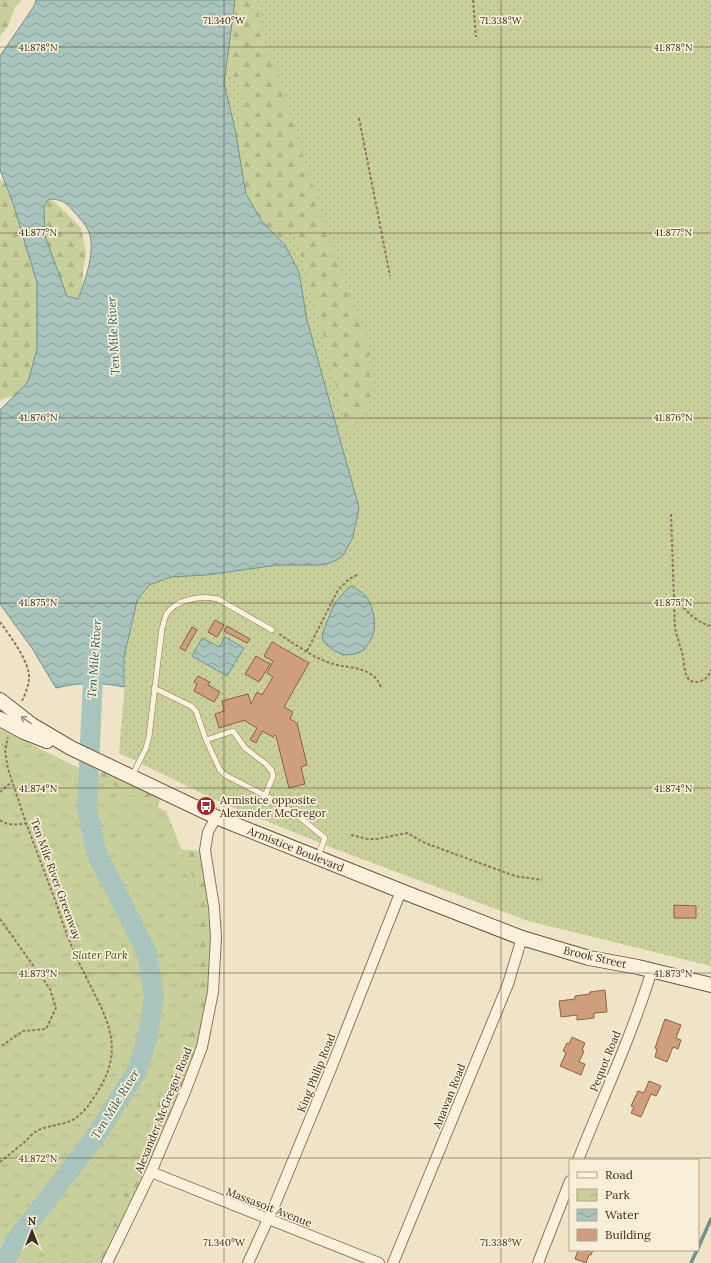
<svg xmlns="http://www.w3.org/2000/svg" width="711" height="1263" font-family="Lora,serif">
<defs>
<pattern id="grass-dots" width="8" height="8" patternUnits="userSpaceOnUse"><rect width="8" height="8" fill="#c9cf9b"/><path d="M2 2h.1M6 6h.1" fill="none" stroke="#aeb285" stroke-width="1.8" stroke-linecap="round"/></pattern>
<pattern id="forest-firs" width="22" height="20" patternUnits="userSpaceOnUse"><rect width="22" height="20" fill="#c9cf9b"/><path d="M5 1l3.5 6h-7zM16 11l3.5 6h-7z" fill="#aeb285"/></pattern>
<pattern id="park-tufts" width="24" height="20" patternUnits="userSpaceOnUse"><rect width="24" height="20" fill="#c9cf9b"/><path d="M3 7l-1-3M5 7V3M7 7l1-3M15 17l-1-3M17 17v-4M19 17l1-3" fill="none" stroke="#aeb285"/></pattern>
<pattern id="water-waves" width="16" height="10" patternUnits="userSpaceOnUse"><rect width="16" height="10" fill="#a9c4bc"/><path d="M0 5q4-4 8 0t8 0" fill="none" stroke="#8ba098"/></pattern>
</defs>
<rect width="100%" height="100%" fill="#f0e4c8"/>
<path fill="url(#grass-dots)" d="M235 0H711V966L528 921 335 849 222 803 119 753 125 679 124 657 137 601 149 585 171 577 206 575 278 565H324L353 537 359 508 307 320 299 272 261 220 235 129 224 83Z"/>
<path fill="url(#forest-firs)" d="M0 0H22L15 7 8 26 0 36Z
M229 0H258L259 26 278 75 334 254 369 347 371 395 363 416 348 434 311 285 293 232 287 234 265 260 231 157V133L241 113 243 91 230 70 227 30Z
M0 179 6 184 32 191 55 202 81 228 86 252 83 270 82 298 37 389 0 400Z
M105 766 163 794 152 818 173 849 201 851 213 898 208 1020 124 1241 111 1263H25L96 778Z"/>
<path fill="url(#park-tufts)" d="M0 729 166 811 196 885 200 958 195 1022 158 1104 114 1223 95 1263H0Z"/>
<path fill="url(#water-waves)" stroke="#6f938a" fill-rule="evenodd" d="M36 0H235L224 83 235 129 246 194 261 220 285 245 299 272 307 320 359 508 353 537 344 554 337 560 324 565H278L206 575 171 577 149 585 137 601 124 657V687C99 682 81 682 56 688L32 648 0 604V410L28 382 37 349V283L13 203 0 170V56L34 6ZM49 199C62 199 67 203 75 213 80 218 85 224 88 230 97 249 85 281 78 299L67 296 45 236 44 206Z
M352 586C356 589 362 592 365 595 372 602 376 621 374 631 373 638 368 644 364 650L355 654 343 655 333 650 325 643 322 638 323 632 334 604 349 587Z
M225 637 244 648 227 676 192 656 202 638 219 647Z"/>
<g fill="none" stroke-linecap="round" stroke-linejoin="round">
<path stroke="#6f938a" stroke-width="3.5" d="M698 1248 711 1219
M691 1263 697 1250"/>
<path stroke="#a9c4bc" stroke-width="20" d="M4 1263 16 1240 93 1140 137 1071 147 1039 154 997 147 953 120 899 97 855 87 809 94 656"/>
</g>
<path fill="#cf9f7d" stroke="#8d5f41" d="M215 620 224 625 217 637 208 632Z
M227 626 250 639 247 643 224 631Z
M192 627 197 630 185 651 180 648Z
M272 642 309 663 284 707 293 712 290 719 297 723 307 765 301 767 305 784 289 788 276 736 275 735 273 737 262 731 256 743 250 740 257 728 245 721V720L219 728 215 714 224 711 222 701 248 694 251 704 257 692 262 695 273 677 267 673 273 661 264 656Z
M256 656 270 664 259 682 245 674Z
M198 676 210 682 208 685 220 692 214 702 194 691 197 684 194 682Z
M674 905 696 906V918H674Z
M605 990 607 1012 594 1013V1018L577 1020V1015L561 1017 559 1001 575 999V996L590 994V992Z
M665 1019 681 1025 676 1038 681 1040 678 1049 673 1047 667 1062 655 1057 657 1049 655 1048Z
M572 1037 585 1043 582 1050 584 1051 579 1062 585 1064 581 1075 560 1066 566 1053 563 1051 567 1043 569 1044Z
M649 1081 661 1086 656 1096 651 1094 641 1117 631 1113 634 1107 631 1106 638 1091 644 1093Z
M577 1250H593L591 1255H589L586 1263 575 1259 578 1250Z"/>
<g fill="none" stroke-linecap="round" stroke-linejoin="round">
<g stroke="#8d765c" stroke-width="6">
<path id="service" d="M154 688 191 706 196 711 206 740 220 770 225 775 278 802 297 815 325 838 318 856
M206 740 233 731 245 748 266 764 272 771 273 776 265 796
M132 776 146 748 149 737 162 628C164 624 164 619 166 615 175 599 202 595 218 599L272 630"/>
</g>
<g stroke="#8d765c" stroke-width="12">
<path id="minor" d="M578 1160C603 1097 632 1035 652 970
M151 1172 379 1263
M107 1263 151 1172 185 1092 202 1047 213 992 216 937 214 907 205 850 208 832 216 817
M248 1263 275 1204 332 1066 401 891
M393 1263 508 984 522 938
M538 1263 570 1181"/>
</g>
<g stroke="#6f573f" stroke-width="16">
<path id="secondary" d="M0 700 32 725 71 748 216 817 401 891 522 938 589 958 638 967 711 985
M0 719 24 732 47 741"/>
</g>
<path stroke="#8d765c" stroke-width="2" stroke-dasharray="3 2" stroke-linecap="butt" d="M473 0 476 37
M359 118 390 276
M671 514 675 629 683 656 685 672 689 680C698 685 708 680 711 670
M674 596C684 608 694 622 711 626
M0 622C10 636 31 663 29 680 28 687 25 695 22 701
M279 634C295 644 312 657 330 663 343 668 360 666 372 675 377 678 378 682 381 687
M307 651 338 590 349 579 359 574
M0 792 12 782
M0 820C9 826 17 825 26 823
M351 835 368 839H377L407 833 425 843 504 872 515 876 542 880
M0 919 50 989 56 1008 46 1029 23 1031 0 1047
M0 1162C9 1155 17 1148 26 1141 29 1137 33 1133 37 1131 49 1124 66 1126 77 1117 86 1110 92 1101 98 1091 126 1046 106 1017 85 975 74 953 64 929 57 905L26 823 8 769 5 751 8 737"/>
<use href="#service" stroke="#faf1dc" stroke-width="5"/>
<use href="#minor" stroke="#faf1dc" stroke-width="10"/>
<use href="#secondary" stroke="#faf1dc" stroke-width="14"/>
</g>
<defs><path id="oneway-shaft" d="M-6 0H5M1.5-3L5.5 0L1.5 3" fill="none" stroke-width="1.6" stroke-linecap="round" stroke-linejoin="round"/></defs>
<use stroke="#9c907e" href="#oneway-shaft" transform="translate(26 720) rotate(-145)"/>
<path fill="none" stroke="#3d2e20" stroke-width="1" stroke-opacity="0.45" d="M224 0V1263M501 0V1263M0 47H711M0 233H711M0 418H711M0 603H711M0 788H711M0 973H711M0 1158H711"/>
<defs>
<g id="bus-disc" transform="scale(1)"><circle r="9.5" fill="#9e2a2b" stroke="#f7eed8"/><path d="M-5-6H5V4H4V6H2V4H-2V6H-4V4H-5ZM-3.5-4V0h7V-4ZM-3.5 1.2v1.5H-2V1.2ZM2 1.2v1.5H3.5V1.2Z" fill="#fff"/></g>
</defs>
<g fill-rule="evenodd">
<use href="#bus-disc" x="206" y="806"/>
</g>
<g text-anchor="middle" dominant-baseline="central" stroke-width="3.5" stroke-linejoin="round" paint-order="stroke">
<g font-size="11" fill="#3d2e20" stroke="#f7eed8" text-anchor="start">
<text x="220" y="800">Armistice opposite<tspan x="220" dy="13">Alexander McGregor</tspan></text>
</g>
<g font-size="11" fill="#3d2e20" stroke="#f7eed8">
<text transform="translate(296 849) rotate(22)">Armistice Boulevard</text>
<text transform="translate(56 879) rotate(70)">Ten Mile River Greenway</text>
<text transform="translate(595 957) rotate(13)">Brook Street</text>
<text transform="translate(605 1061) rotate(-68)">Pequot Road</text>
<text transform="translate(316 1073) rotate(-68)">King Philip Road</text>
<text transform="translate(449 1096) rotate(-68)">Anawan Road</text>
<text transform="translate(163 1110) rotate(-68)">Alexander McGregor Road</text>
<text transform="translate(269 1207) rotate(21)">Massasoit Avenue</text>
</g>
<g font-size="11" font-style="italic" fill="#4d5a26" stroke="#f7eed8">
<text x="100" y="955">Slater Park</text>
</g>
<g font-size="12" font-style="italic" fill="#2f5d5a" stroke="#f7eed8">
<text transform="translate(113 336) rotate(-93)">Ten Mile River</text>
<text transform="translate(94 659) rotate(-86)">Ten Mile River</text>
<text transform="translate(115 1104) rotate(-58)">Ten Mile River</text>
</g>
</g>
<g font-size="10" text-anchor="middle" fill="#3d2e20" stroke="#f7eed8" stroke-width="3.5" stroke-linejoin="round" paint-order="stroke">
<text x="224" y="24">71.340°W</text>
<text x="501" y="24">71.338°W</text>
<text x="38" y="51">41.878°N</text>
<text x="673" y="51">41.878°N</text>
<text x="38" y="236">41.877°N</text>
<text x="673" y="236">41.877°N</text>
<text x="38" y="421">41.876°N</text>
<text x="673" y="421">41.876°N</text>
<text x="38" y="606">41.875°N</text>
<text x="673" y="606">41.875°N</text>
<text x="38" y="792">41.874°N</text>
<text x="673" y="792">41.874°N</text>
<text x="38" y="977">41.873°N</text>
<text x="673" y="977">41.873°N</text>
<text x="38" y="1162">41.872°N</text>
<text x="224" y="1246">71.340°W</text>
<text x="501" y="1246">71.338°W</text>
</g>
<rect x="569" y="1159" width="130" height="92" fill="#f7eed8" stroke="#ada18e"/>
<rect x="577" y="1172" width="20" height="6" fill="#faf1dc" stroke="#ada18e"/>
<text x="605" y="1179" font-size="12" fill="#3d2e20">Road</text>
<rect x="577" y="1189" width="20" height="12" fill="url(#park-tufts)" stroke="#ada18e"/>
<text x="605" y="1199" font-size="12" fill="#3d2e20">Park</text>
<rect x="577" y="1209" width="20" height="12" fill="url(#water-waves)" stroke="#ada18e"/>
<text x="605" y="1219" font-size="12" fill="#3d2e20">Water</text>
<rect x="577" y="1229" width="20" height="12" fill="#cf9f7d" stroke="#ada18e"/>
<text x="605" y="1239" font-size="12" fill="#3d2e20">Building</text>
<g transform="translate(32 1231)" stroke="#f7eed8" stroke-width="3" paint-order="stroke">
<path d="M0-3L7 15L0 10L-7 15Z" fill="#3d2e20"/>
<text y="-6" font-size="11" font-weight="bold" text-anchor="middle" fill="#3d2e20">N</text>
</g>
</svg>
